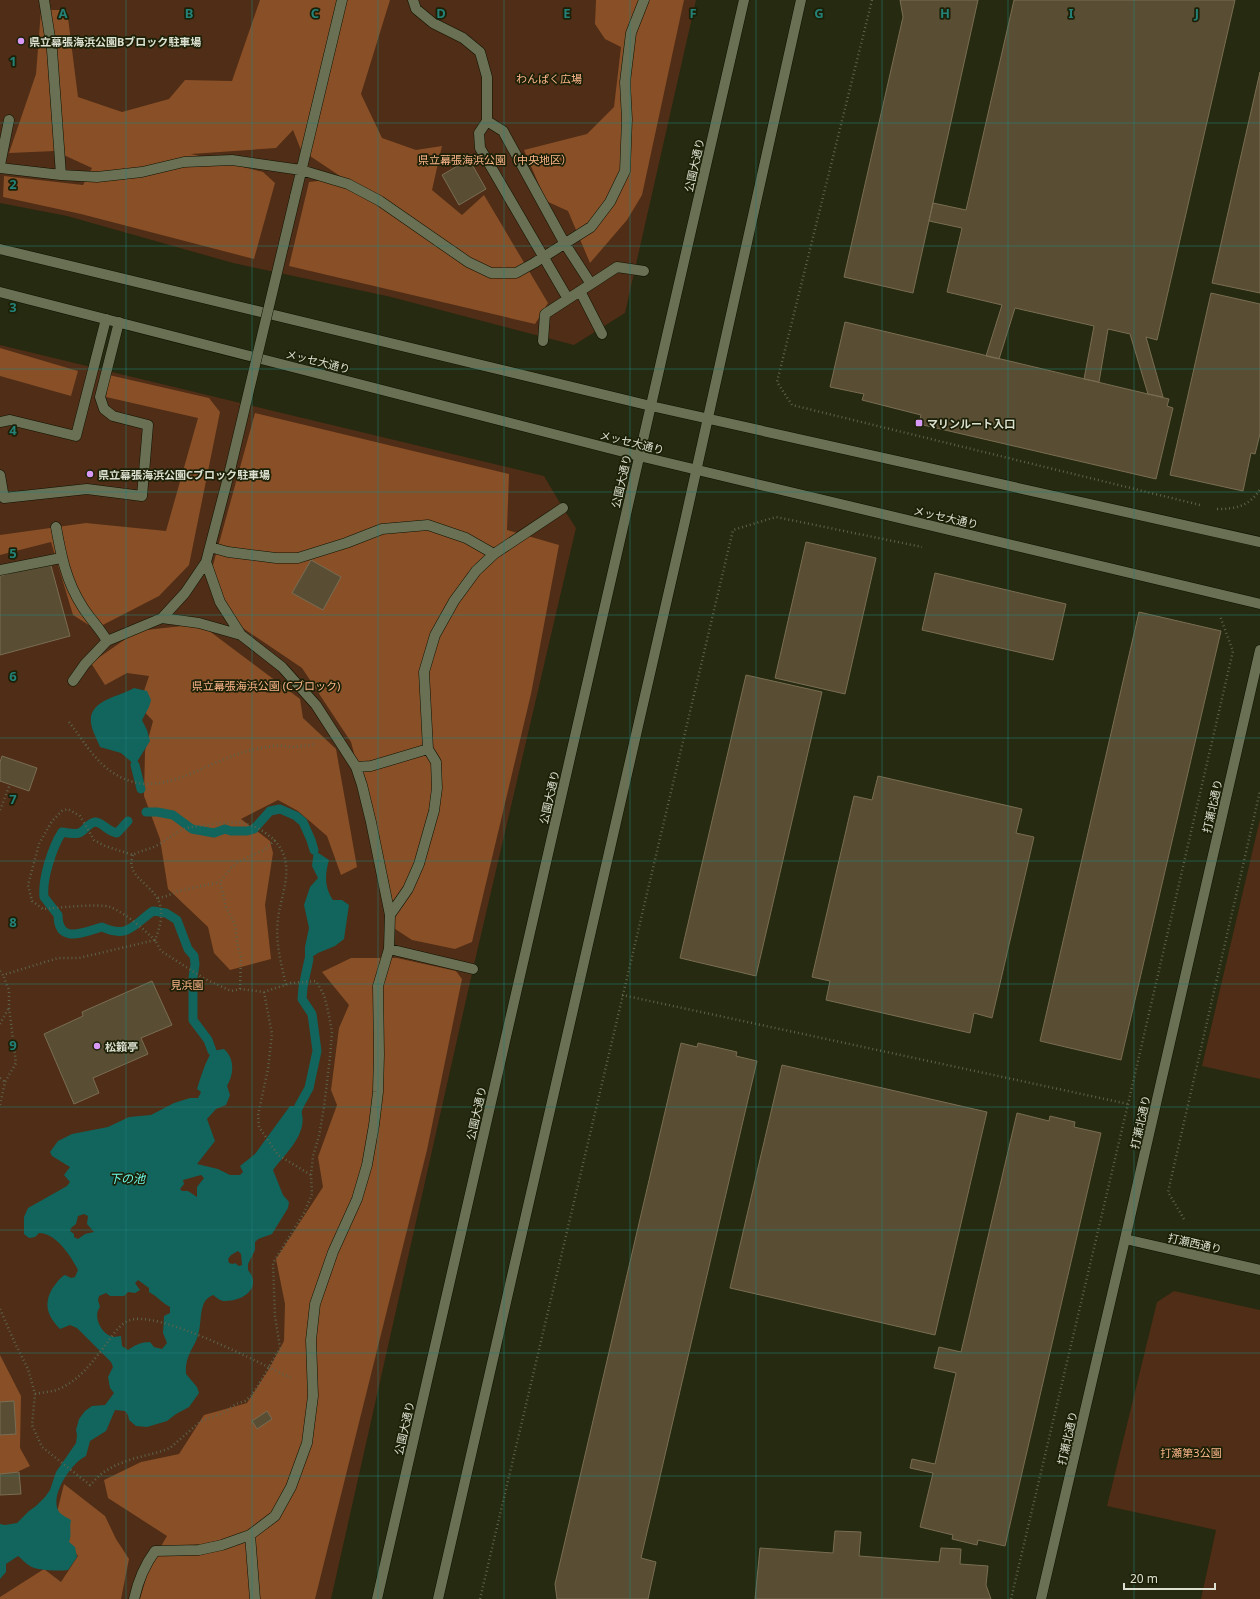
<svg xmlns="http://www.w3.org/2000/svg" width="1260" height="1599" font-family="'Noto Sans','Noto Sans JP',sans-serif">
<rect width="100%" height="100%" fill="#252a10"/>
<path fill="#4f2d16" d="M0 0H696L625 313 574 345 391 297 233 263 67 216 0 203Z
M0 345 544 476 563 508 576 528 473 969 331 1599H0Z
M1260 819V1079L1202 1066Z
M1174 1291 1260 1310V1599H1201L1216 1530 1107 1506 1157 1302Z"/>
<path fill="#894f27" d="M260 0H390L361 94 382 138 416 150 442 146 432 190 462 215 484 195 548 303 535 324 289 266 309 182 343 178 301 150 293 130 276 148 191 154 263 172 275 183 254 259 81 214 3 197 4 176 83 185 92 168 55 151 9 153 36 74 41 10H67L78 97 122 112 169 99 185 80 232 81Z
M596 0H684L642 195 627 220 590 263 568 211 546 201 524 150 587 134 614 107 621 47 605 39 595 24Z
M0 348 78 371 71 396 0 376Z
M109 375 209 398 220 412 189 565 159 596 95 629 73 615 51 542 0 555V535L86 523 166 531 198 418 106 397Z
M255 413 509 474 507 530 559 545 531 694 472 942 455 949 412 940 386 923 389 883 351 742 302 668 228 618 210 576Z
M200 624 300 699 303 718 336 749 357 867 341 875 327 836 298 811 278 800 241 819 270 841 273 853 265 905 271 959 230 970 214 953 208 927 168 889 160 839 144 796 145 751 153 721 139 706 149 676 127 673 105 685 91 663 137 631Z
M351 958H397L456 971 462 979 427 1150 315 1599H140L150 1565 167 1536 108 1498 104 1480 141 1462 179 1454 204 1415 247 1403 269 1369 284 1341 285 1304 276 1259 323 1187 318 1157 337 1105 331 1090 339 1028 349 1005 322 972Z
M0 1355 21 1396 20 1448 30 1466 0 1480Z
M64 1484 105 1516 116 1539 129 1559 121 1599H0V1597L44 1569 61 1582 78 1556 63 1538 57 1512Z"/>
<path fill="#11655d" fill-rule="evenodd" d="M134 688 147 691 151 700 149 707 142 720 147 730 150 741 135 765 121 753 100 747C97 739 92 731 91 723 88 700 119 697 134 688Z
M314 850 329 860C325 874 324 887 333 900H342L349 905 344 939 335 946 318 953 309 959 305 957V947L309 928 304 905 310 887 318 878 312 866Z
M224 1049C235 1059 234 1074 227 1086L230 1095 226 1105 216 1109 207 1119 215 1141 197 1164 218 1169 230 1175H240L243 1172 240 1166 255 1154 290 1106H299C312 1130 287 1152 273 1170L283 1195 289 1202 288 1208 272 1234 258 1239 255 1242V1250L248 1264V1270C263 1288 242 1302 224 1301 220 1301 216 1297 213 1295 209 1297 206 1299 204 1303 200 1312 201 1322 199 1331 196 1348 185 1352 186 1374L197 1387 199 1393 189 1407 176 1414 167 1421 147 1427 136 1426 129 1420 128 1415 125 1411 115 1410 106 1431 90 1441 86 1456C72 1462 47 1498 60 1513 63 1516 68 1518 71 1520 69 1527 72 1535 69 1542L75 1547 77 1557 68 1570C60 1571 38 1571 30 1566 26 1564 22 1559 18 1556L6 1564V1572L0 1579V1524L5 1525 17 1523 29 1511 36 1506 45 1497 50 1490 56 1472 76 1443 77 1435 76 1430 79 1419 85 1411 92 1406 105 1405 114 1393 110 1388 108 1377 113 1367 111 1362 77 1328 70 1325 60 1329C48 1317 43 1305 52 1289 56 1284 59 1278 65 1275L71 1278 75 1277 78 1270C71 1256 56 1233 39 1233L35 1237 29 1238 24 1234V1217L28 1208 67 1186 70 1182 64 1175 70 1167 52 1156 50 1152 58 1141 72 1134 108 1127 129 1117 151 1115 174 1103 190 1098H198L201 1092 197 1089C201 1076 205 1063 212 1051ZM201 1175 204 1178 197 1187V1197L188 1191H182L180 1189 184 1184 183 1180ZM84 1214 88 1216 87 1224 94 1232 85 1234 78 1239 74 1237V1234L70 1231 71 1228 76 1224 78 1216ZM238 1251 241 1254 242 1265 239 1266 235 1263 233 1264 229 1263 228 1259 231 1255ZM138 1280 149 1288V1292C157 1296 162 1303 170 1307V1313L164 1316 163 1333 167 1343 162 1349 154 1347 150 1342C141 1342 135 1345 128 1350L122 1346 121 1336C118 1336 116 1337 114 1337 102 1335 92 1317 100 1307L98 1300 99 1296 106 1293 110 1296H124L128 1292 135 1293 140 1290 135 1283Z"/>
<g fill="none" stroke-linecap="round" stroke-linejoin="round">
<path stroke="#11655d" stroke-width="9" d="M135 765 141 789
M146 812H157L173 815 192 829 214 833 225 829 231 831H247L254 829 270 811 280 809 296 816 303 822 311 840 314 850
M128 821 117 833C106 831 103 822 95 822 88 823 85 831 79 833 74 834 67 833 62 832 52 848 42 879 44 897L58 915C58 945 85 932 102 927 128 939 133 925 153 911L166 913 177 920 188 949 194 956 195 964 193 978V1020L208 1040 212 1051
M295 1117 299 1106 309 1088 317 1051 312 1014 302 999 303 987 309 959"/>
</g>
<path fill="#594e34" stroke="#796d52" d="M900 0H978L913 293 844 277 903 17Z
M1014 0H1235L1157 340 1146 337 1163 397 1148 394 1130 334 1108 329 1099 382 1084 379 1094 326 1015 308 999 359 986 356 1002 305 947 292 962 228 929 221 933 203 966 210Z
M1260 72V293L1212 283Z
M469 159 486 189 459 205 442 175Z
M1211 293 1260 304V434L1255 454 1251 453 1243 491 1170 475Z
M845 322 1169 399 1167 406 1173 408 1156 479 919 424 921 415 862 400 864 394 830 387Z
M806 542 876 558 845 694 775 678Z
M311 560 341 577 323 610 292 593Z
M50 562 70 636 0 655V576Z
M935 573 1066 604 1053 660 922 630Z
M1139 612 1221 631 1121 1060 1040 1041Z
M746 675 822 692 756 976 680 958Z
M2 756 37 768 29 791 0 781V762Z
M878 776 1022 809 1016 833 1034 837 992 1018 974 1013 970 1033 826 1000 830 981 812 977 854 796 872 800Z
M152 981 172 1025 141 1038 148 1054 93 1078 99 1093 74 1104 44 1034 83 1016 82 1012Z
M681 1043 697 1047 698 1043 737 1052 736 1056 757 1061 641 1558 656 1562 648 1599H557L555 1584Z
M782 1065 987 1112 935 1335 730 1288Z
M1017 1113 1049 1121 1050 1116 1075 1122 1074 1127 1101 1133 1005 1546 978 1540 977 1545 952 1539 953 1535 920 1527 933 1473 910 1468 912 1459 935 1464 956 1373 934 1368 939 1347 961 1352Z
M14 1401 16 1434 0 1435V1402Z
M267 1411 272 1419 257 1429 252 1421Z
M19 1472 21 1494 0 1495V1474Z
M835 1531 861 1532 859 1556 939 1562 941 1548 961 1549 960 1564 988 1566 986 1585 991 1599H755L760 1548 833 1553Z"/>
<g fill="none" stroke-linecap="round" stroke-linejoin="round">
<g stroke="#0e1200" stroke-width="11">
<path id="lane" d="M0 165 9 120
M0 422 10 420 76 436 106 319
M0 475 4 498 87 489 142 496 148 425 113 416 104 409 100 397 119 322"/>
</g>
<g stroke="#0e1200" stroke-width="11">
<path id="street" d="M44 0 52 50 61 175
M413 0 416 9 433 23 463 38 480 52 487 77V121L503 131 565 244 591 284
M487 121 479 133 480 148 568 299
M0 168 61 175 97 177 142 172 184 162 232 160 301 170 348 184 380 201 468 262 491 273H516L534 263 591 227 610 202 625 171 627 119 625 82 631 33 644 0
M295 197 342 0
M580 291 602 334
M543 341 545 314 617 267 644 271
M56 527C61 555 66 581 82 606 89 618 100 628 107 641
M210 547 228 552 276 558H298L346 543 382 529 428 525 466 538 494 554
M206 562 231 466
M0 570 61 558
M162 618 185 593 206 562 220 602 241 635
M73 681 85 664 107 641 162 618 199 623 241 635 282 667 316 705 356 767 362 785 371 822 390 915 389 949 378 986 379 1054 378 1092 374 1125 367 1165 357 1199 333 1252 315 1304 311 1340 313 1396 307 1443 291 1487 275 1516 250 1535 222 1545 199 1550 155 1551C144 1566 138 1581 134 1599
M356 767 371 766 428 749
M390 915 408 889 419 864 434 811 437 788 436 762 428 749 424 672 435 635 454 601 476 571 494 554 563 508
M389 949 473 969
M250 1535 255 1599"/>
</g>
<g stroke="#0e1200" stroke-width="11">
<path id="secondary" d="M0 249 651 406 1260 542
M0 292 639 456 1260 604
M1125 1239 1260 1270
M377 1599 744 0
M438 1599 685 521 801 0
M1041 1599 1125 1239 1260 650"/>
</g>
<path stroke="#5e634c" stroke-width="2.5" stroke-dasharray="1 3" stroke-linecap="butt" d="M872 0 777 382 792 405 1200 505
M1217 509C1236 509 1250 506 1260 489
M69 722C80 736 90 753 103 765 150 807 193 768 241 753 251 750 263 747 274 746 281 745 288 747 295 747 302 746 309 745 316 744
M0 810 10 784
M133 855C125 875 149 883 157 898 165 910 160 928 155 940 142 928 127 914 110 907 99 903 57 908 43 909L32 901 28 885 39 844 52 821 62 811 68 809 80 816 94 840 105 846 133 855C141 850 148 850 156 846 166 841 174 833 184 829 192 826 200 826 208 825 231 821 250 820 268 835 278 842 285 853 286 865 288 883 280 901 278 919 275 942 281 963 286 985
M158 898 167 896 178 891 220 882
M0 971 3 975 58 958H79L155 940 161 951 205 979 231 991 240 989 264 992 291 983 316 981 324 995 328 1011 332 1032 330 1057 324 1107 319 1136 313 1156 311 1175 312 1194 304 1213 273 1263 275 1316 280 1348 259 1384 251 1396 245 1401 236 1404 223 1413 201 1421 170 1448 159 1452 132 1459 116 1465 102 1473 90 1485 42 1447 32 1425 35 1394 28 1369 14 1341 0 1309
M240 989 241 957 238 948 235 925 226 907 220 882 231 868 238 862 264 850 275 840
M264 992 272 1034 268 1069 258 1115 259 1127 278 1155 311 1175
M622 995 1128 1104
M0 1024 9 1007
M0 1078 5 1082
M0 1105 5 1082 16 1063 9 1007V990L3 975
M1184 1219 1168 1192 1260 791
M35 1394C43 1392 52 1392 59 1389 80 1380 94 1360 107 1343 113 1335 119 1325 128 1321 154 1307 263 1365 291 1378
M480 1599 733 530 776 517 922 547
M1011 1599 1128 1104 1233 651 1220 616"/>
<use href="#lane" stroke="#6a7054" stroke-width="10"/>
<use href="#street" stroke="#6a7054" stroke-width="10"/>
<use href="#secondary" stroke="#6a7054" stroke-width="10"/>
<g stroke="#0e1200" stroke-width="11" stroke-linecap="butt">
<path id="street-bridge" d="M231 466 295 197"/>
</g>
<use href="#street-bridge" stroke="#6a7054" stroke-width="10"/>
</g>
<path fill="none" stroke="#248178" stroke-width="1" stroke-opacity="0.55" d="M126 0V1599M252 0V1599M378 0V1599M504 0V1599M630 0V1599M756 0V1599M882 0V1599M1008 0V1599M1134 0V1599M0 123H1260M0 246H1260M0 369H1260M0 492H1260M0 615H1260M0 738H1260M0 861H1260M0 984H1260M0 1107H1260M0 1230H1260M0 1353H1260M0 1476H1260"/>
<g fill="#d99af7" stroke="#1b2007" stroke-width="1.5">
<circle cx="21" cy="41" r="4"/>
<rect x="915" y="419" width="8" height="8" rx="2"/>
<circle cx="90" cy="474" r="4"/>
<circle cx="97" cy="1046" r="4"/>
</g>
<g text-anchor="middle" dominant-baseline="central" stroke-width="3.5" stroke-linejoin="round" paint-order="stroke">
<g font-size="11" font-weight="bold" fill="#dce0d0" stroke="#1b2007" text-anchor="start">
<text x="29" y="41">県立幕張海浜公園Bブロック駐車場</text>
<text x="927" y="423">マリンルート入口</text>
<text x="98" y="474">県立幕張海浜公園Cブロック駐車場</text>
<text x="105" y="1046">松籟亭</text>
</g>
<g font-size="11" fill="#fab488" stroke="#1b2007">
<text x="549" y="78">わんぱく広場</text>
<text x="495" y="159">県立幕張海浜公園（中央地区）</text>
<text x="266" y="685">県立幕張海浜公園 (Cブロック)</text>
<text x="187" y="984">見浜園</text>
<text x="1191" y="1452">打瀬第3公園</text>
</g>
<g font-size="11" fill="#dce0d0" stroke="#1b2007">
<text transform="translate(694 165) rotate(-77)">公園大通り</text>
<text transform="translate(318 361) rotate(14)">メッセ大通り</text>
<text transform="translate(632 442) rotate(14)">メッセ大通り</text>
<text transform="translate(621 481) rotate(-77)">公園大通り</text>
<text transform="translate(946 517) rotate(13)">メッセ大通り</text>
<text transform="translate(549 797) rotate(-77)">公園大通り</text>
<text transform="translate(1212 806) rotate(-77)">打瀬北通り</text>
<text transform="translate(476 1113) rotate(-77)">公園大通り</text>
<text transform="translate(1140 1122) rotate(-77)">打瀬北通り</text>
<text transform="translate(1195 1243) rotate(13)">打瀬西通り</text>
<text transform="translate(404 1428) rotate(-77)">公園大通り</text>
<text transform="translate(1067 1438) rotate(-77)">打瀬北通り</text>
</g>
<g font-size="12" font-style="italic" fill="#6dfbea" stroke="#1b2007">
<text x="127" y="1178">下の池</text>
</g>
</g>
<g font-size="13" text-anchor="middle" font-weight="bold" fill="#248178" stroke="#1b2007" stroke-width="3.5" stroke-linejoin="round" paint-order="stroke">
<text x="63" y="18">A</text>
<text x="189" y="18">B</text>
<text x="315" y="18">C</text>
<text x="441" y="18">D</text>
<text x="567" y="18">E</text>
<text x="693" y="18">F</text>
<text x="819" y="18">G</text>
<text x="945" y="18">H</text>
<text x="1071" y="18">I</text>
<text x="1197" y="18">J</text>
<text x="13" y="66">1</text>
<text x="13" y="189">2</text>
<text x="13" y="312">3</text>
<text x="13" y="435">4</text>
<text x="13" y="558">5</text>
<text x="13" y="681">6</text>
<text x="13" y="804">7</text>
<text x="13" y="927">8</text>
<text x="13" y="1050">9</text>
</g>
<path d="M1124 1583v6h91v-6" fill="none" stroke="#dce0d0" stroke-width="2"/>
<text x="1130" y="1583" font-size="12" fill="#dce0d0" stroke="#1b2007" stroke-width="3" paint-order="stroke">20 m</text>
</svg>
